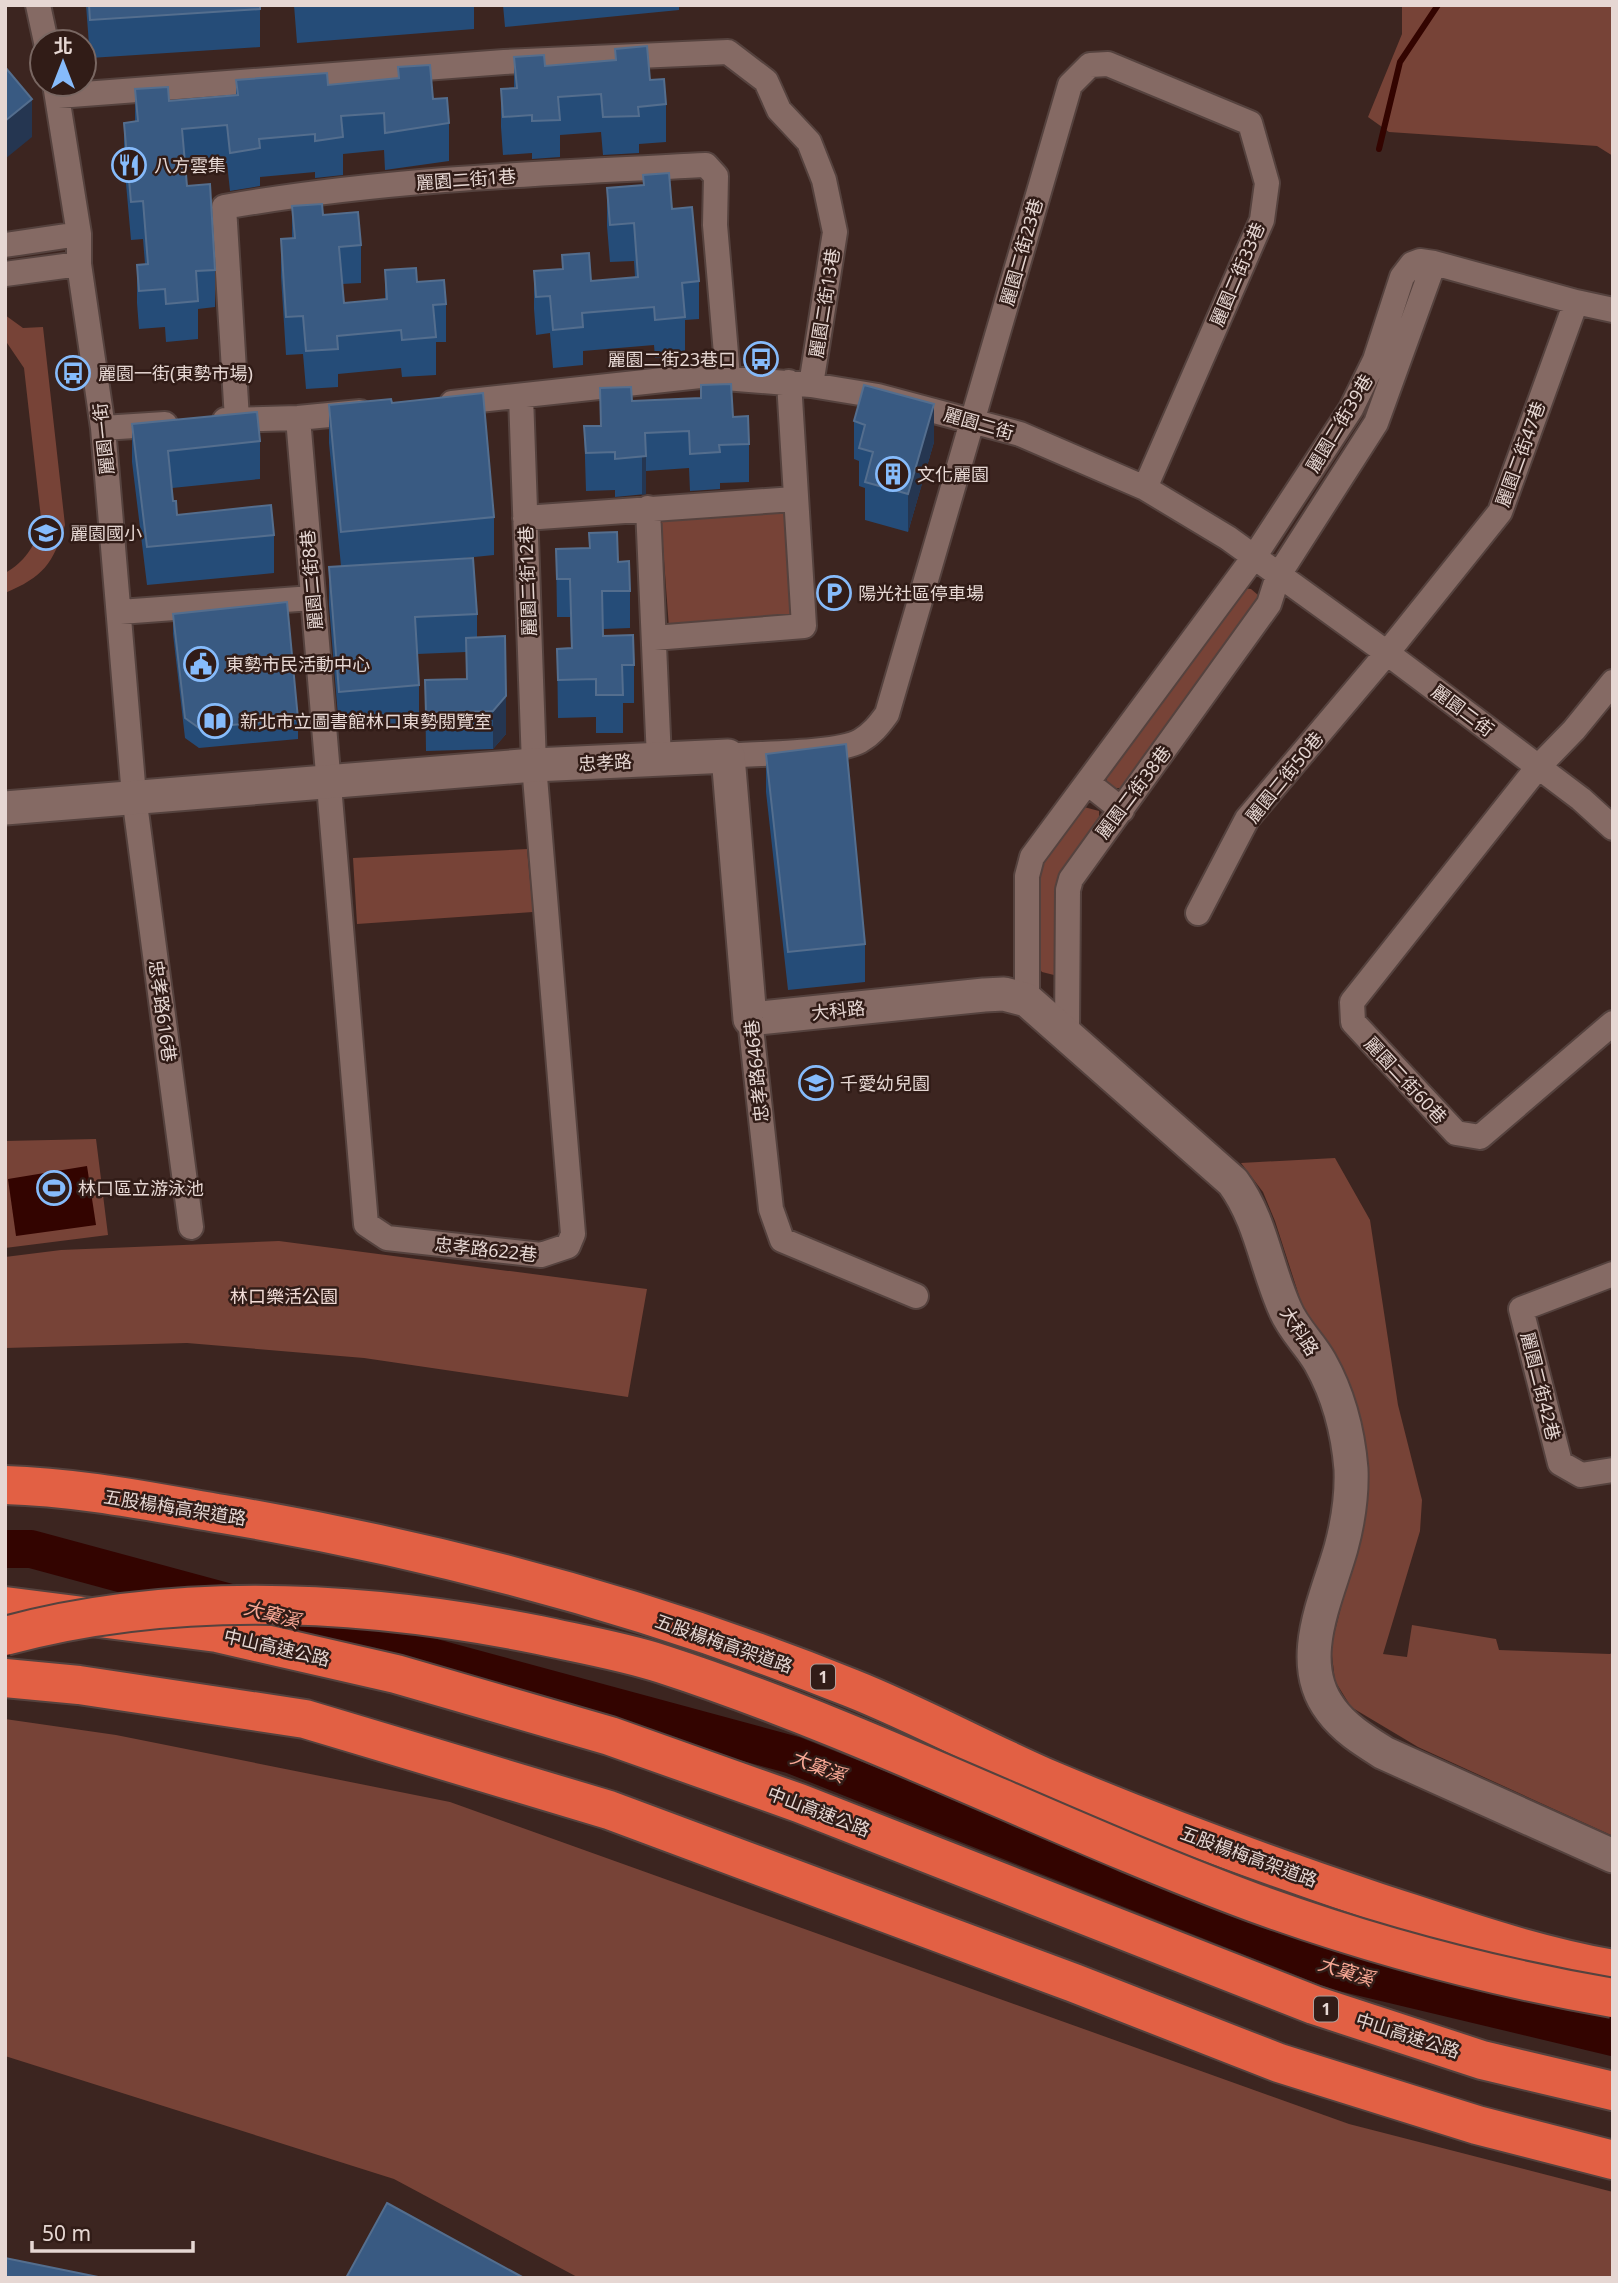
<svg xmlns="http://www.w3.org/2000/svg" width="1618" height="2283" font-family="'Noto Sans','Noto Sans TC',sans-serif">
<rect width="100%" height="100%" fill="#3c2520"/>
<path fill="#774337" d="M1402 5H1613V156L1597 146 1389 132 1368 117 1402 34Z
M5 315 23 328 43 327 65 525C53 564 43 577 5 593V573C25 562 33 547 42 527L24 368 5 340Z
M784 511 791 620 669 628 661 519Z
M1241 588 1251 589 1258 595 1256 603 1123 788H1114L1107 783V772Z
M1084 807 1099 811V825L1068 865 1060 964 1054 975 1042 972 1035 963 1034 879 1040 865Z
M527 849 533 912 357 924 353 858Z
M96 1139 108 1235 5 1248V1141Z
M1335 1158 1370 1220 1398 1405 1422 1500 1420 1531 1383 1654 1407 1657 1412 1625 1496 1639 1499 1650 1610 1654 1613 1652V1836L1418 1747 1351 1707 1335 1681 1331 1647 1364 1515 1368 1477 1364 1438 1343 1369 1303 1308 1275 1221 1263 1192 1241 1163Z
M279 1241 647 1289 628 1397 364 1358 187 1343 5 1348V1257L61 1250Z
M5 1719 116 1735 450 1802 1349 2124 1613 2192V2278H579L394 2179 5 2056Z"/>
<path fill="#330400" d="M87 1166 96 1225 16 1236 8 1179Z"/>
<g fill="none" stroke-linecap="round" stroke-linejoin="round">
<path stroke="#330400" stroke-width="6" d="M1379 149 1400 62 1438 5"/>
<path stroke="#330400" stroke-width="38" d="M5 1549H31L793 1755 1337 1971 1613 2037"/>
<g stroke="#55423e" stroke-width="28">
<path id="street" d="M38 5 46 42
M55 84 79 234V264L103 428 134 796 191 1227
M58 96 504 62 728 52 766 81 779 110 809 142 824 180 835 232 811 385
M5 245 79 234
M5 274 79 264
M452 403 700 376 811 385 878 396 1020 434 1145 488 1228 538 1387 653 1581 799 1613 828
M298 418 366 1224 387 1238 541 1255 568 1246 573 1234 534 765 521 396
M237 419 224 207C383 179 544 173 706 165L716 176 715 225 728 377
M225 420 298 418 360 412
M103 428 165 424
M648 508 659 759
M525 518 794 499
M120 612 312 598
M654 638 804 626 789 382
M1613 682 1574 730 1538 767 1352 1002 1353 1022 1456 1133 1480 1137 1613 1023
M728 756C758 753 836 754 860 741 872 734 879 725 887 714L1070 85 1090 65 1108 64 1250 123 1267 183 1262 220 1145 488
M1089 784 1122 810
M1198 913 1247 819 1387 653 1500 512 1576 302 1613 310
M1027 1000V876L1032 857 1254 557 1351 409 1375 360 1402 277 1412 264 1420 261 1434 263 1576 302
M750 1019 771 1209 782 1240 916 1296
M1067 1034 1068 890 1071 879 1269 604 1278 576 1376 423 1434 263
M1613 1274 1521 1309 1560 1463 1581 1475 1613 1470"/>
</g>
<g stroke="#55423e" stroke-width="37">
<path id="secondary" d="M5 808 534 765 728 756 750 1019 984 995 1004 994 1027 1000 1233 1182C1261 1220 1266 1267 1285 1309 1293 1329 1310 1344 1320 1362 1338 1394 1348 1432 1351 1469 1352 1495 1348 1522 1341 1548 1327 1598 1294 1662 1331 1710 1345 1729 1365 1741 1384 1753L1613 1856"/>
</g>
<g stroke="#55423e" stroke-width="42">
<path id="highway" d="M5 1485C78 1487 152 1502 223 1514 437 1550 650 1607 851 1688 919 1715 984 1751 1051 1780 1158 1825 1267 1865 1377 1902 1454 1927 1533 1955 1613 1969
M5 1606 217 1633 396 1674 610 1736 799 1803 1314 2005 1482 2060 1613 2091
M5 1678 79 1685 305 1719 609 1810 1074 1983 1279 2063 1477 2125 1613 2160"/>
</g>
<use href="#street" stroke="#856a64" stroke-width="24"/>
<use href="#secondary" stroke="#856a64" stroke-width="33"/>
<use href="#highway" stroke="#e26044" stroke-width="38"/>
<g stroke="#55423e" stroke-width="42" stroke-linecap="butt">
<path id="highway-bridge" d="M5 1636C179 1589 364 1600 539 1635 580 1644 622 1651 662 1664 865 1730 1056 1829 1255 1903 1371 1945 1492 1977 1613 1998"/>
</g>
<use href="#highway-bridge" stroke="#e26044" stroke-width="38"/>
</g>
<path fill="#254c78" d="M86 5H260V47L90 58Z
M294 5H474V29L297 43Z
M503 5H679V10L505 27Z
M615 49 650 80 666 104V142L639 144V153L603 155 601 132 560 135V157L532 159V153L503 155 501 127V89L514 88V57L545 66 615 60Z
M398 67 433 99 449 123V161L385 170 384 150 343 154V175L315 178V172L260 177V186L230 191 227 163 185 167 187 186 215 270V307L198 309V339L166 342 165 327 139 329 137 303V265L145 264 143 239 131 240 124 161V123L135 122V89L169 101 236 95V80L328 85 398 79Z
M643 175 672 209 699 281V319L685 320V355L655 358 654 345 583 351V365L553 368 550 333 536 335 534 309V271L562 269V255L591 281 635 277 634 261 610 262 607 226V188L643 185Z
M292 206 323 215 361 245V283L342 284 344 303 385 299V270L417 282 446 304V342H436V375L402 377 401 368 338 374V387L306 389 303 354 286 355 281 277V239H292Z
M701 385 733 417 749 444V482L720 483V489L690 491 689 468 646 471V494L615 497V490L586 491 584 426H600V388L632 401 701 398Z
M392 403 494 517V555L455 559 477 614V638L506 734 493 749 426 751 425 680 466 679V652L417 654 419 685V723L339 729 329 605V567L341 566 329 443V405Z
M854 421 934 442 908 532 865 520V488L859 486V461L854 459Z
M132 424 260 441V479L172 488 173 501 177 515 274 535V573L147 585 132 462Z
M556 549 618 562 630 591V628L603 629V636L634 665V703H623V733H596V717L558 718 557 649 571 648 570 617H557Z
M173 614 298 719V739L199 748 185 738 173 634Z
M766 754 865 944V982L788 990 766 792Z"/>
<path fill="#253651" d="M32 99V137L5 159V121Z
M934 404V442L908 532V494Z
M646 456V494L642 495V457Z
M506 696V734L493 749V711Z"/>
<path fill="#395a82" stroke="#546e8e" stroke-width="2" d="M89 5H260V9L90 20Z
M647 46 650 80 664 79 666 104 638 107 639 116 603 117 601 94 558 97 560 120 532 121V115L503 117 501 89 517 88 514 57 544 55 545 66 616 60 615 49Z
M430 65 433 99 447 98 449 123 385 133 384 113 341 116 343 137 315 141V134L259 139 260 148 230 153 227 125 182 129 187 186 210 184 215 270 196 271 198 301 166 304 165 289 139 291 137 265 148 264 143 201 131 202 124 123 138 121 135 89 168 87 169 101 238 95 236 80 327 73 328 85 399 78 398 67Z
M5 67 32 99 5 121Z
M669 173 672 209 692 207 699 281 682 283 685 317 655 320 654 307 582 313 583 327 553 330 550 296 536 297 534 271 563 269 562 255 589 253 591 281 638 277 634 223 610 225 607 188 644 185 643 175Z
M322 204 323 215 358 212 361 245 339 247 344 303 387 299 385 270 416 268 417 282 444 280 446 304 433 305 436 337 402 340 401 330 337 336 338 349 306 351 303 316 286 317 281 239 295 238 292 206Z
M731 384 733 417 748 416 749 444 719 445 720 452 690 454 689 431 645 433 646 456 615 459V452L586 453 584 426H601L600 388 631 387 632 401 701 398V385Z
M864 385 934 404 908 494 865 482 873 452 859 448 865 425 854 421Z
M483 393 494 517 341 532 329 405 391 399 392 403Z
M257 412 260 441 168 451 173 501H176L177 515 271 505 274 535 147 547 132 424Z
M617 532 618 562 629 561 630 591H602L603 636 633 635 634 665H622L623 695H596V679L558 680 557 649 572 648 570 579H557L556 549 590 548 589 533Z
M473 558 477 614 415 617 419 685 339 692 329 567Z
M287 602 298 719 199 728 185 718 173 614Z
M505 636 506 696 493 711 426 713 425 680 467 679 466 638Z
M846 744 865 944 788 952 766 754Z
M387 2203 524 2278H346Z
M5 2258 103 2278H5Z"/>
<defs>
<g id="restaurant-ring" transform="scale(1.75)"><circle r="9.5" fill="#311c17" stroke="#86bbfb" stroke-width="1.5"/><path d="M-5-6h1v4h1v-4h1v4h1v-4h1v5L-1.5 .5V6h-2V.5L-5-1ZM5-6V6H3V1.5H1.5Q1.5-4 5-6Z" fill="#86bbfb"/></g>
<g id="bus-ring" transform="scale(1.75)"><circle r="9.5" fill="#311c17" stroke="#86bbfb" stroke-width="1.5"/><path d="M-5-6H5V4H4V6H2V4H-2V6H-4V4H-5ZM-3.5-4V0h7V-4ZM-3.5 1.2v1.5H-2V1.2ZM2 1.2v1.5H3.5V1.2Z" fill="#86bbfb"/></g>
<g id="building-ring" transform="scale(1.75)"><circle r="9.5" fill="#311c17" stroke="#86bbfb" stroke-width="1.5"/><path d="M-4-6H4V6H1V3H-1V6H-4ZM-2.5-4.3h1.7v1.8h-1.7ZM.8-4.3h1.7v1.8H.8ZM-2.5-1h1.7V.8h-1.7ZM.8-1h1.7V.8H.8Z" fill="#86bbfb"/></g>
<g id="school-ring" transform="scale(1.75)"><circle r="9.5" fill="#311c17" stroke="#86bbfb" stroke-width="1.5"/><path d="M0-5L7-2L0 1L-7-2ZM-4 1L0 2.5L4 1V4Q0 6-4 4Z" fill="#86bbfb"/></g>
<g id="parking-ring" transform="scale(1.75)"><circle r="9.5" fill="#311c17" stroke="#86bbfb" stroke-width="1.5"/><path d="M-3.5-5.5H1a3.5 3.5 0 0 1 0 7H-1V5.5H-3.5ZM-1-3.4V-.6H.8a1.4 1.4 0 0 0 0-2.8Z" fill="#86bbfb"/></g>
<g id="civic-ring" transform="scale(1.75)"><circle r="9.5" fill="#311c17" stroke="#86bbfb" stroke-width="1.5"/><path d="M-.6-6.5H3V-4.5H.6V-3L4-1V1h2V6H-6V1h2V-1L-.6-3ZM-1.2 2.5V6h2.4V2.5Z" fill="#86bbfb"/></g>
<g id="library-ring" transform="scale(1.75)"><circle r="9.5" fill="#311c17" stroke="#86bbfb" stroke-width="1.5"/><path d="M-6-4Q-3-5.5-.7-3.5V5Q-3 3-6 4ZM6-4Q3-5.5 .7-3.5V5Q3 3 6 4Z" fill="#86bbfb"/></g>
<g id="stadium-ring" transform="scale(1.75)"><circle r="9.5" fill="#311c17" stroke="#86bbfb" stroke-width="1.5"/><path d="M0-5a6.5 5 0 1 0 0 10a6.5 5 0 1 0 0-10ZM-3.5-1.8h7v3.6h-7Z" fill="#86bbfb"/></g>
</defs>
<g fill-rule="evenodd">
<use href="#restaurant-ring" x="129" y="165"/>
<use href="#bus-ring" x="761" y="359"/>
<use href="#bus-ring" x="73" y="373"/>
<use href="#building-ring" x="893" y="474"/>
<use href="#school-ring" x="46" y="533"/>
<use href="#parking-ring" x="834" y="593"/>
<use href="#civic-ring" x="201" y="664"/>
<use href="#library-ring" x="215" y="721"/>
<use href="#school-ring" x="816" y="1083"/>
<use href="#stadium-ring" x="54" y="1188"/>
</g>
<g text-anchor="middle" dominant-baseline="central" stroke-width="5" stroke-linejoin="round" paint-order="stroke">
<g fill="#311c17" stroke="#b09f9b" stroke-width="2">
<rect x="811" y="1664.5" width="24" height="25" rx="5"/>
<rect x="1314" y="1996.5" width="24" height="25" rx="5"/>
</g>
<g font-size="16" font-weight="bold" fill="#e6d7d3">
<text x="823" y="1677">1</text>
<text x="1326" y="2009">1</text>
</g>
<g font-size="18" fill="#e6d7d3" stroke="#311c17" text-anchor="start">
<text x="154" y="165">八方雲集</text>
<text x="736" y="359" text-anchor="end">麗園二街23巷口</text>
<text x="98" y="373">麗園一街(東勢市場)</text>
<text x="917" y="474">文化麗園</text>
<text x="70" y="533">麗園國小</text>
<text x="858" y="593">陽光社區停車場</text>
<text x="226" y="664">東勢市民活動中心</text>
<text x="240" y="721">新北市立圖書館林口東勢閱覽室</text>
<text x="840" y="1083">千愛幼兒園</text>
<text x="78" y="1188">林口區立游泳池</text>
</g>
<g font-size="18" fill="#e6d7d3" stroke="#311c17">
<text transform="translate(466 179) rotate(-4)">麗園二街1巷</text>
<text transform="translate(1021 252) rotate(-74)">麗園二街23巷</text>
<text transform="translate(1237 274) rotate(-67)">麗園二街33巷</text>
<text transform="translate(824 303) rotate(-81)">麗園二街13巷</text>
<text transform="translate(979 423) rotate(16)">麗園二街</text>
<text transform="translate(1339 423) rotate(-59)">麗園二街39巷</text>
<text transform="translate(103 439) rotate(-96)">麗園一街</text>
<text transform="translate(1520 454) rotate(-70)">麗園二街47巷</text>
<text transform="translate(311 580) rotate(-95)">麗園二街8巷</text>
<text transform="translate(527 581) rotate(-92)">麗園二街12巷</text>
<text transform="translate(1463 710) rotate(37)">麗園二街</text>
<text transform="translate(605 762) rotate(-3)">忠孝路</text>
<text transform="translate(1284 777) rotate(-51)">麗園二街50巷</text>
<text transform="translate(1133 792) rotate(-53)">麗園二街38巷</text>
<text transform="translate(838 1010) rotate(-6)">大科路</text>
<text transform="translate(163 1011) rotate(82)">忠孝路616巷</text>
<text transform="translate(756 1071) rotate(-96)">忠孝路646巷</text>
<text transform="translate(1406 1080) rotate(47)">麗園二街60巷</text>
<text transform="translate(486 1249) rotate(6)">忠孝路622巷</text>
<text transform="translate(1300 1331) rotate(57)">大科路</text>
<text transform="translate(1541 1386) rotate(76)">麗園二街42巷</text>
<text transform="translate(175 1507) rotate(9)">五股楊梅高架道路</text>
<text transform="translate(724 1643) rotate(19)">五股楊梅高架道路</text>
<text transform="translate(277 1647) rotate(13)">中山高速公路</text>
<text transform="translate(819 1811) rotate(21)">中山高速公路</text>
<text transform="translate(1249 1856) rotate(20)">五股楊梅高架道路</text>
<text transform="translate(1408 2035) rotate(18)">中山高速公路</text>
</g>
<g font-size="18" fill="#f2dcd7" stroke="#311c17">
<text x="284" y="1296">林口樂活公園</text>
</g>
<g font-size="19" font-style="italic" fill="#faa996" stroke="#311c17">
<text transform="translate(272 1614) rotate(15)">大窠溪</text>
<text transform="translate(818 1766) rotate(21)">大窠溪</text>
<text transform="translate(1346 1971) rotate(17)">大窠溪</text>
</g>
</g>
<rect width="1618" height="2283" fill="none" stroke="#e6d7d3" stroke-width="14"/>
<g transform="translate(63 63)"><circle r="33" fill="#311c17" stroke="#796762" stroke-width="2"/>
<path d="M0-5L12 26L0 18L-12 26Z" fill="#86bbfb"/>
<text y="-10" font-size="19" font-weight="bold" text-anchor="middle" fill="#e6d7d3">北</text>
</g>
<path d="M32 2241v10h161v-10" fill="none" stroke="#e6d7d3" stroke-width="3.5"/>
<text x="42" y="2241" font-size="21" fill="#e6d7d3" stroke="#311c17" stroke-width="5" paint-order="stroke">50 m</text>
</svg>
